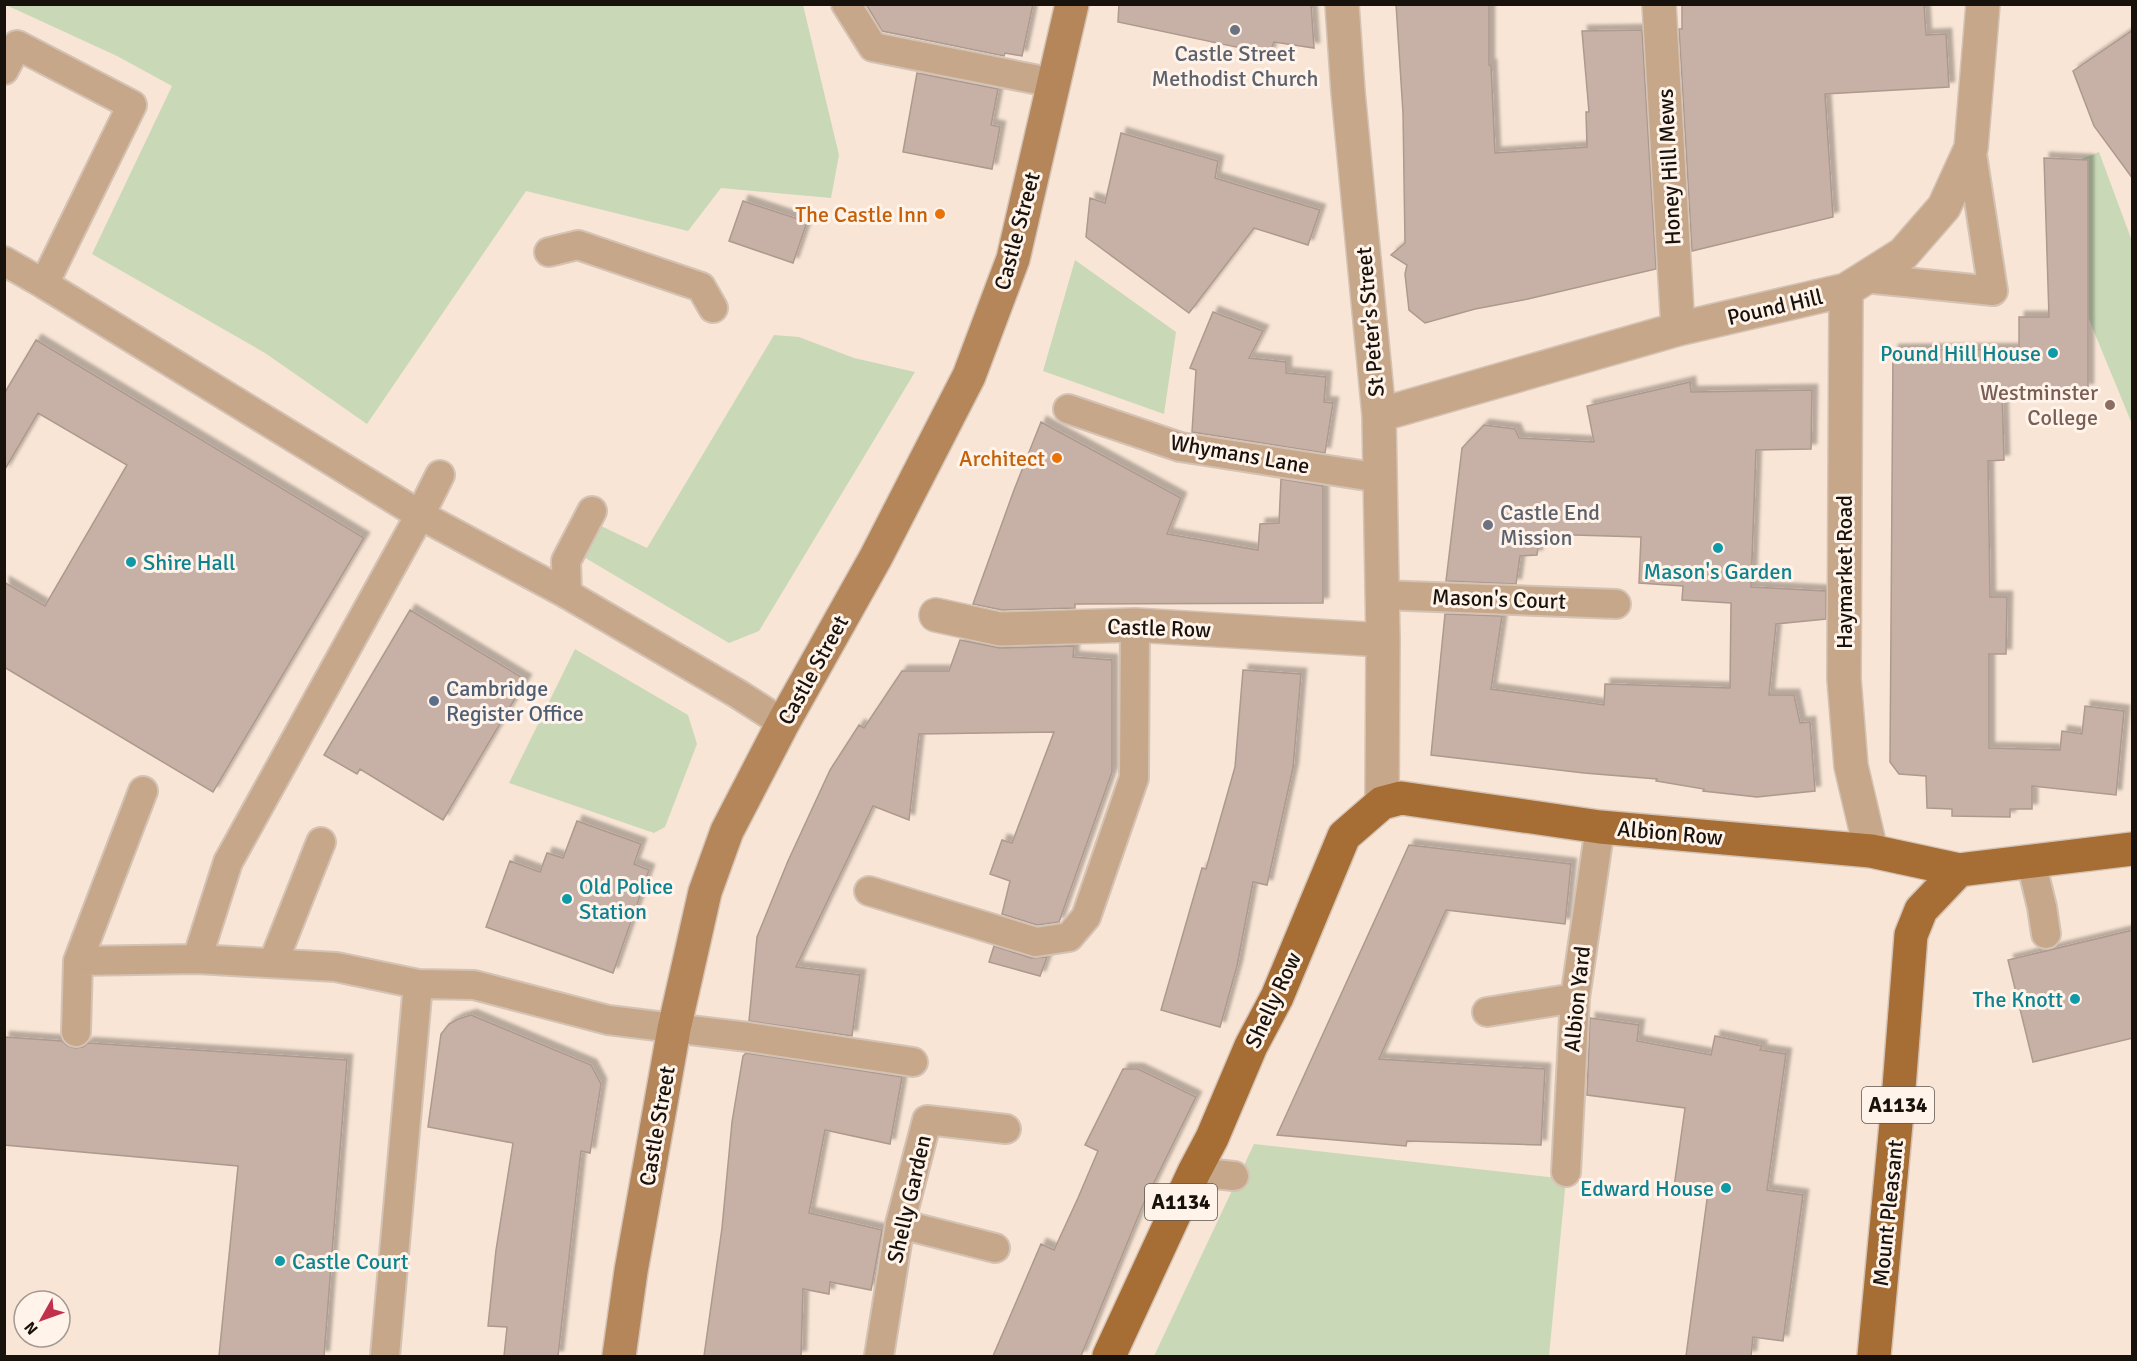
<svg xmlns="http://www.w3.org/2000/svg" width="2137" height="1361" font-family="Signika,sans-serif">
<defs>
<filter id="shadow"><feDropShadow dx="5.5" dy="-5.5" stdDeviation="1.5" flood-color="#0004"/></filter>
</defs>
<rect width="100%" height="100%" fill="#f8e5d5"/>
<path fill="#c9d9b7" d="M6 5H803L839 155 831 198 721 188 688 231 526 191 367 424 265 353 92 254 172 86 117 56Z
M2099 152 2132 241V424L2088 317 2081 159Z
M1075 260 1176 332 1164 414 1043 371Z
M774 335 799 337 854 358 915 372 759 631 729 643 582 556 599 525 647 548Z
M575 649 688 715 697 744 665 827 654 833 509 783Z
M1254 1144 1566 1179 1549 1356H1154Z"/>
<path fill="#c7b1a6" stroke="#ae998e" stroke-width="1.5" filter="url(#shadow)" d="M866 4H1033L1022 56 1005 53 1004 56 882 31Z
M1119 4H1311L1314 48 1274 42 1269 54 1118 22Z
M1396 4H1489V65H1491L1495 153 1587 147 1586 112H1589L1582 31 1642 30 1656 269 1528 299 1475 309 1425 323 1409 310 1405 274 1407 265 1391 255 1405 243 1403 113Z
M1682 4H1924L1926 35 1946 34 1949 87 1825 94 1833 217 1692 251 1679 29H1682Z
M2133 30V179L2094 126 2073 71Z
M917 73 998 89 991 125 1000 127 992 169 903 152Z
M1121 133 1218 161 1215 178 1320 210 1308 245 1254 228 1189 313 1086 237 1090 198 1105 203Z
M2044 158 2088 160V389H2002L2004 460 1988 461 1990 597H2007L2006 654H1989V748L2060 750 2062 731 2082 734 2085 706 2124 711 2116 795 2032 786V809H2010V817L1952 816V809L1927 808 1926 776 1899 774 1890 762 1893 350 2019 349V317H2049Z
M743 201 807 222 793 263 729 241Z
M1213 312 1263 331 1249 358 1286 362V373L1326 377 1324 402 1333 403 1325 453 1192 432 1196 370 1190 368Z
M36 340 364 538 213 792 4 667V582L45 606 127 465 38 413 4 471V394Z
M1690 382 1691 392 1812 390 1811 449 1756 450 1751 587 1826 591V619L1776 624 1769 695H1794L1800 723 1810 722 1815 791 1757 797 1703 791 1704 789 1656 781 1657 779 1584 773 1431 755 1445 614 1502 616 1491 689 1604 705 1605 684 1730 688 1731 603 1682 600 1683 586 1639 583 1641 537 1540 534 1537 555 1520 556 1516 584 1446 581 1462 448 1484 425 1515 429 1519 438 1594 442 1587 406Z
M1041 422 1181 498 1167 534 1258 550 1260 524 1279 523 1281 479 1323 486V603L1075 604V608L1002 610 973 604 1014 490Z
M410 610 526 680 443 820 360 769 357 774 324 755Z
M960 640 1000 648 1074 646 1073 657 1112 660V772L1059 922 1037 925 1002 914 1010 881 990 874 1002 840 1012 843 1054 732 919 734 909 820 873 806 796 967 860 975 852 1036 749 1021 757 937 788 861 830 770 859 725 864 728 902 671H949Z
M1243 670 1301 674 1293 768 1267 885 1253 882 1237 966 1220 1027 1161 1010 1202 868 1206 869 1235 767Z
M577 821 641 844 634 864 649 870 613 973 486 927 510 861 540 872 547 853 563 858Z
M1409 845 1571 864 1565 924 1446 910 1379 1059 1545 1069 1541 1145 1407 1141 1406 1146 1277 1135Z
M2133 930V1038L2033 1062 2008 960Z
M994 946 1031 958 1047 957 1040 976 989 962Z
M471 1015 591 1065 601 1084 590 1153 581 1151 558 1356H504L507 1327 488 1326 496 1250 513 1143 428 1127 441 1034 449 1024 458 1019Z
M1590 1018 1639 1025 1637 1041 1711 1055 1715 1036 1762 1046 1760 1050 1786 1054 1767 1190 1803 1195 1783 1341 1753 1337 1751 1356H1686L1708 1192 1674 1187 1685 1108 1587 1095Z
M4 1037 62 1041 68 1046 75 1048 83 1047 88 1043 347 1060 324 1356H219L238 1166 4 1145Z
M746 1053 902 1077 890 1144 825 1130 809 1213 882 1230 871 1290 830 1282 829 1294 803 1289 801 1356H704L722 1228 732 1122 743 1056Z
M1123 1069H1138L1196 1097 1142 1207 1081 1356H993L1041 1244 1054 1250 1078 1198 1098 1151 1085 1145Z"/>
<g fill="none" stroke-linecap="round" stroke-linejoin="round">
<g stroke="#d4c3b5" stroke-width="32">
<path id="lane" d="M846 4 873 47 1054 83
M4 70 17 45 132 105 44 284 4 261
M549 252 578 245 701 287 713 308
M1865 278 1993 291 1971 148
M44 284 420 515 567 594 738 694 783 723
M1068 409 1180 447 1380 478
M440 475 420 515 228 862 197 959 336 967 418 984 474 985 608 1020 748 1037 913 1062
M567 594 566 561 592 511
M1382 595 1616 604
M2031 862 2042 907 2046 934
M869 891 1036 942 1069 937 1086 917 1134 778 1135 625
M78 961 197 959
M273 963 321 842
M1487 1012 1575 998
M76 1032 78 961 143 791
M1194 1172 1234 1176
M1566 1172 1575 998 1600 827
M900 1224 995 1248
M385 1356 418 984
M879 1356 900 1224 927 1120 1006 1129"/>
</g>
<g stroke="#d4c3b5" stroke-width="36">
<path id="street" d="M1342 4 1348 92 1379 415 1383 640 1382 803
M1659 4 1678 329
M1846 290 1844 679 1851 766 1871 851
M1379 415 1678 329 1846 290 1903 254 1944 207 1971 148 1983 4
M936 615 1000 629 1135 625 1383 640"/>
</g>
<g stroke="#d4c3b5" stroke-width="36">
<path id="secondary" d="M619 1356 631 1271 674 1029 705 892 727 831 783 723 876 557 969 376 1013 259 1072 4"/>
</g>
<g stroke="#d4c3b5" stroke-width="36">
<path id="primary" d="M1109 1356 1194 1172 1212 1138 1251 1046 1277 997 1344 836 1382 803 1401 798 1600 827 1871 851 1959 870 2132 849
M1874 1356 1897 1113 1911 935 1921 910 1959 870"/>
</g>
<use href="#lane" stroke="#c7a78a" stroke-width="28"/>
<use href="#street" stroke="#c7a78a" stroke-width="33"/>
<use href="#secondary" stroke="#b4865a" stroke-width="33"/>
<use href="#primary" stroke="#a66d34" stroke-width="33"/>
</g>
<g fill="#6b7280" stroke="#fff3ea" stroke-width="2">
<circle cx="1235" cy="30" r="6"/>
<circle cx="1488" cy="525" r="6"/>
</g>
<g fill="#e8710a" stroke="#fff3ea" stroke-width="2">
<circle cx="940" cy="214" r="6"/>
<circle cx="1057" cy="458" r="6"/>
</g>
<g fill="#0f9aa8" stroke="#fff3ea" stroke-width="2">
<circle cx="2053" cy="353" r="6"/>
<circle cx="1718" cy="548" r="6"/>
<circle cx="131" cy="562" r="6"/>
<circle cx="567" cy="899" r="6"/>
<circle cx="2075" cy="999" r="6"/>
<circle cx="1726" cy="1188" r="6"/>
<circle cx="280" cy="1261" r="6"/>
</g>
<circle fill="#8d6e63" stroke="#fff3ea" stroke-width="2" cx="2110" cy="405" r="6"/>
<circle fill="#5c6f8a" stroke="#fff3ea" stroke-width="2" cx="434" cy="701" r="6"/>
<g text-anchor="middle" dominant-baseline="central" stroke-width="6" stroke-linejoin="round" paint-order="stroke">
<g fill="#fff3ea" stroke="#5d564f" stroke-width="1.5">
<rect x="1862" y="1087" width="72" height="36" rx="4.5"/>
<rect x="1145" y="1184" width="72" height="36" rx="4.5"/>
</g>
<g font-size="21" font-weight="bold" fill="#18120d">
<text x="1898" y="1105">A1134</text>
<text x="1181" y="1202">A1134</text>
</g>
<g font-size="22" fill="#5b616d" stroke="#fff3ea">
<text x="1235" y="53">Castle Street<tspan x="1235" dy="25">Methodist Church</tspan></text>
<text x="1500" y="512" text-anchor="start">Castle End<tspan x="1500" dy="25">Mission</tspan></text>
</g>
<g font-size="22" fill="#18120d" stroke="#fff3ea">
<text transform="translate(1669 167) rotate(-93)">Honey Hill Mews</text>
<text transform="translate(1017 231) rotate(-75)">Castle Street</text>
<text transform="translate(1775 307) rotate(-13)">Pound Hill</text>
<text transform="translate(1370 322) rotate(-95)">St Peter's Street</text>
<text transform="translate(1240 454) rotate(10)">Whymans Lane</text>
<text transform="translate(1844 572) rotate(-90)">Haymarket Road</text>
<text transform="translate(1499 599) rotate(2)">Mason's Court</text>
<text transform="translate(1159 628) rotate(2)">Castle Row</text>
<text transform="translate(813 670) rotate(-61)">Castle Street</text>
<text transform="translate(1670 833) rotate(5)">Albion Row</text>
<text transform="translate(1577 999) rotate(-84)">Albion Yard</text>
<text transform="translate(1273 1000) rotate(-65)">Shelly Row</text>
<text transform="translate(657 1126) rotate(-80)">Castle Street</text>
<text transform="translate(909 1199) rotate(-77)">Shelly Garden</text>
<text transform="translate(1888 1213) rotate(-84)">Mount Pleasant</text>
</g>
<g font-size="22" fill="#c56008" stroke="#fff3ea" text-anchor="end">
<text x="928" y="214">The Castle Inn</text>
<text x="1045" y="458">Architect</text>
</g>
<g font-size="22" fill="#0d838f" stroke="#fff3ea" text-anchor="end">
<text x="2041" y="353">Pound Hill House</text>
<text x="143" y="562" text-anchor="start">Shire Hall</text>
<text x="1718" y="571" text-anchor="middle">Mason's Garden</text>
<text x="579" y="886" text-anchor="start">Old Police<tspan x="579" dy="25">Station</tspan></text>
<text x="2063" y="999">The Knott</text>
<text x="1714" y="1188">Edward House</text>
<text x="292" y="1261" text-anchor="start">Castle Court</text>
</g>
<g font-size="22" fill="#785e54" stroke="#fff3ea" text-anchor="end">
<text x="2098" y="392">Westminster<tspan x="2098" dy="25">College</tspan></text>
</g>
<g font-size="22" fill="#4e5e75" stroke="#fff3ea" text-anchor="start">
<text x="446" y="688">Cambridge<tspan x="446" dy="25">Register Office</tspan></text>
</g>
</g>
<rect width="2137" height="1361" fill="none" stroke="#18120d" stroke-width="12"/>
<g transform="translate(42 1319) rotate(230)"><circle r="28" fill="#fff3ea" stroke="#a39992" stroke-width="1.5"/>
<path d="M0-4.5L10 22L0 15L-10 22Z" fill="#c1314c"/>
<text y="-9" font-size="16" font-weight="bold" text-anchor="middle" fill="#18120d">N</text>
</g>
</svg>
